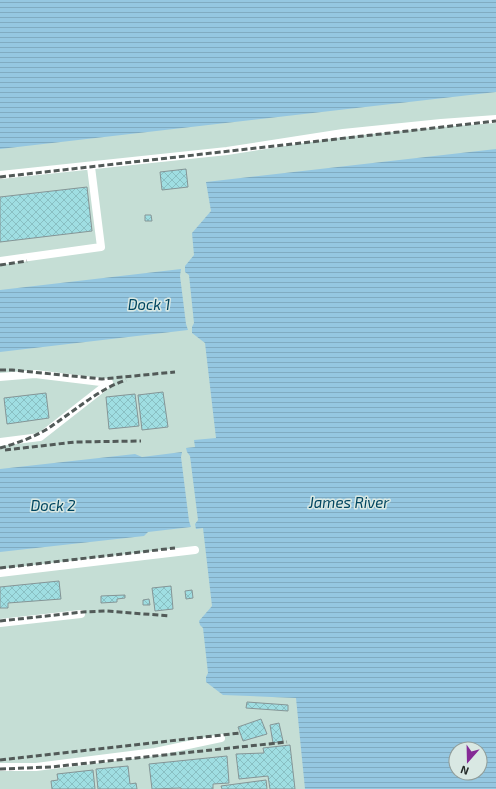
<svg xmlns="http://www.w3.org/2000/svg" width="496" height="789" font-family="'Exo 2',sans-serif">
<defs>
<pattern id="water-rules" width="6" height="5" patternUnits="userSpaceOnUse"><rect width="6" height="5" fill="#95c7e1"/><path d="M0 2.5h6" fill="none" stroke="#80abc1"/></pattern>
<pattern id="building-cross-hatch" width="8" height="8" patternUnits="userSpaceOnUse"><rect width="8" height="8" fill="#9fdee2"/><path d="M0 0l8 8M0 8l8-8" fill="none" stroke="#89bfc2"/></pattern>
</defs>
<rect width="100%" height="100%" fill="#d9e8e3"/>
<path fill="#c5ded5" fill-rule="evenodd" d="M0 0H496V789H0ZM456 749H480V773H456Z"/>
<path fill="url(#water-rules)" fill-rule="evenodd" d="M0 0H496V92L0 149Z
M496 149V789H305L296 698 223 695 206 682V677L208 673 203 628 200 625 199 621 212 606 203 528 196 529 195 524 198 520 190 456 187 452 186 448 195 447 194 440 216 438 205 343 192 333V327L194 323 189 275 185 272V266L194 255 192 233 211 211 206 182ZM456 749H480V773H456Z
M181 269 180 276 186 324 188 330 0 352V290Z
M182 452 181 457 189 521 191 527 148 532 144 536 0 552V469L135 454 142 457Z"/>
<path fill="url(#building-cross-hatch)" stroke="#859596" d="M186 169 188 187 162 190 160 172Z
M87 187 92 231 0 242V197Z
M145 215H151L152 221H145Z
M163 392 168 427 142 430 138 395Z
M46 393 49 418 7 424 4 398Z
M135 394 139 426 109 429 106 397Z
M59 581 61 599 8 603V608H0V587Z
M171 586 173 609 155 611 152 588Z
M192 590 193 598 186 599 185 591Z
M125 595V598L117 599V602L101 603V596Z
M149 599 150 605H143V600Z
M247 702 288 705V711L246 708Z
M261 719 267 734 243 741 238 727Z
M279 723 283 741 273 743 270 725Z
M290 745 295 789H270L268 776 239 779 236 754 264 753 263 748Z
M227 756 229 783 213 784V789H181V788L152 789 149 764Z
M128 766 130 784 136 783 137 789H98L96 769Z
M93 770 95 789H52L51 781 58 780 57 774Z
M266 780 267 789H222L221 786Z"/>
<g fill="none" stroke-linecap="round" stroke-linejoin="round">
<path stroke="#fff" stroke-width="8" d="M0 175 227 151 343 133 441 123 496 119
M0 261 101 247 91 167
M0 377 35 374 109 383 40 437 0 442
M0 573 195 550
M0 623 81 614
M0 767H36L155 752 221 738"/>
<path stroke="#525a58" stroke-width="3" stroke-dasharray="6 3" stroke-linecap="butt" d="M0 177 496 121
M0 265 27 261
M0 370H12L102 379 175 372
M0 448C18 443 38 436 53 425 77 409 99 389 126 380
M5 450 75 442 141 441
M0 568 175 548
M0 621 83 612 107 611 170 616
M0 760 240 733
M0 769 51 767 287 742"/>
</g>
<g text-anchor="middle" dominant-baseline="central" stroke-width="3" stroke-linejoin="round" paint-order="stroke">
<g font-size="15" font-style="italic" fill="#00455f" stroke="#d9e8e3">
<text x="149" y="304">Dock 1</text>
<text x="349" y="502">James River</text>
<text x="53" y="505">Dock 2</text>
</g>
</g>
<g transform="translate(468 761) rotate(200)"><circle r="19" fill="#d9e8e3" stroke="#919d99"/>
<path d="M0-3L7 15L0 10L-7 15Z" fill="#852a96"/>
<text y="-6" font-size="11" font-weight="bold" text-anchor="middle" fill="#262c2a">N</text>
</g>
</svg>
